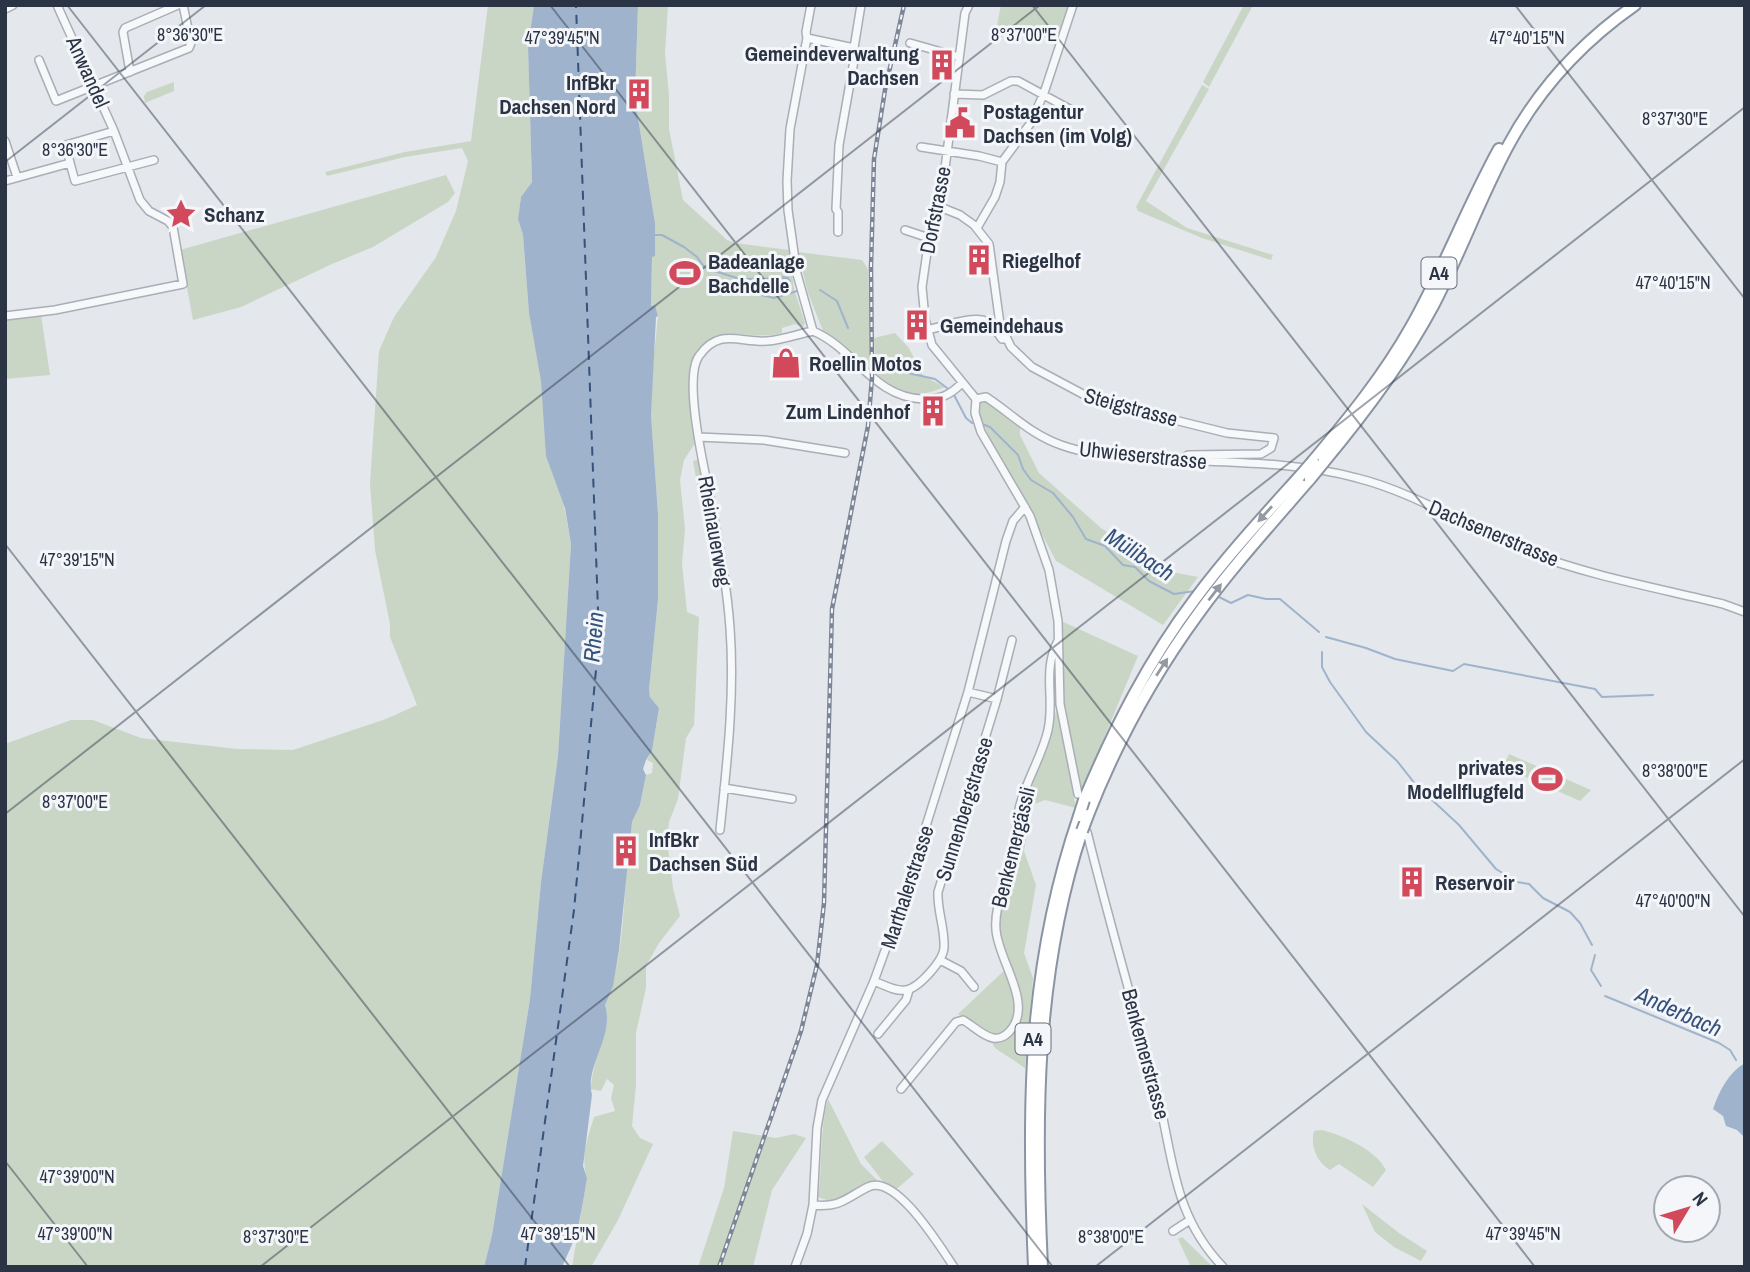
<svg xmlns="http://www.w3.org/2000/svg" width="1750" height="1272" font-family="'Archivo Narrow',sans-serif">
<rect width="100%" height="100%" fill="#e4e7ec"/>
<path fill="#c9d6c5" d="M488 5H534L528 47 532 182 521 197 518 219 523 235 529 313 571 544 558 756 541 882 530 999 492 1235 484 1267H5V744L71 720H93L141 738 237 749 293 750 386 719 417 705 390 637V624L375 550 370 483 379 351 394 317 436 257 456 211 468 161 462 148 405 157 327 176 325 172 405 152 471 141Z
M638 5H668L665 54 669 95V129L683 200 727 240 735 243 789 250 794 289 805 323 803 327 795 324 782 328V333C761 339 744 332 724 334L720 340 713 342 693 368 699 437 684 460 680 480 685 529 682 564 687 612 699 617 694 725 686 738 678 799 669 822 667 839 673 888 680 916 659 943 646 966V988L636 1033V1085L632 1126 640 1138 653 1144 618 1220 591 1267H572L587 1178C580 1157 588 1137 594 1117L615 1111 611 1098 614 1085 607 1079 601 1091 590 1089C592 1080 593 1069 596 1060 602 1042 611 1024 605 1005 628 950 622 881 632 822L640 805 646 775 652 773 653 763 647 760 652 751 659 708 650 697 649 690 658 600V514L651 415 652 374 658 316 655 305 651 306 652 256H655V223L635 99Z
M1001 5H1071L1059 41 997 25Z
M1244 5H1253L1209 87 1203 82Z
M174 82V91L145 103 144 96 147 92Z
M1202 85 1209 89 1146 201 1187 228 1273 255 1271 260 1202 238 1138 211 1136 207Z
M446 175 455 193 448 202 373 247 332 264 241 307 193 320 180 250Z
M798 252 862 260 868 269 872 378 825 336 808 293Z
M41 315 50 375 5 379V319Z
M895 333 909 348 923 376 945 387C912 400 901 394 875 373L874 338Z
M985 400 1020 427V435L1039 473 1101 528 1167 571 1198 577 1163 625 1056 561 1024 500 998 457 977 409 979 402Z
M699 459 708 511 702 512 693 461Z
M1061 621 1138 656 1082 791 1062 691Z
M1057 708 1076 808 1045 800 1032 805 1024 851 1036 885 1024 953 1033 978 1025 1068 995 1048 991 1041 958 1014 1009 966 1002 946 999 914 1011 879 1024 807 1046 748Z
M1509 754 1591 790 1580 801 1503 767Z
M828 1099 861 1164 877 1180 876 1183 832 1202 818 1197C823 1164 819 1131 828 1099Z
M1322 1130C1344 1136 1375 1149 1386 1170L1373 1187 1339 1164 1330 1170C1317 1162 1310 1147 1314 1131Z
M733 1131 776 1138 794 1134 806 1138 772 1190 753 1267H698L724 1188Z
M882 1141 914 1174 892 1193 864 1157Z
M1362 1204 1399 1233 1427 1251 1421 1261 1394 1247 1375 1232Z
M1182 1237 1213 1267H1191L1178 1239Z"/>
<path fill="#9fb4cc" d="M534 5H638L635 99 655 223V256L652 257 651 306 655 305 658 316 656 317 651 415 658 514V600L649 690 650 697 659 708 652 751 646 760 643 769 646 775 640 805 632 822 619 950 613 986 605 1005C615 1036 584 1067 592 1095L583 1166 587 1178 583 1202 577 1233 562 1267H484L492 1235 530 999 541 882 558 756 571 544 565 508 546 456 541 381 529 313 523 235 518 219 521 197 532 182 528 47Z
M781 276 788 277 791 281 788 287 769 290 763 278Z
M1745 1063V1138L1737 1130 1726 1126 1723 1116 1713 1109C1719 1091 1729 1072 1745 1063Z"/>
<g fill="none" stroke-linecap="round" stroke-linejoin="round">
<path stroke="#9fb4cc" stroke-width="2" d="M655 235H662L684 247 697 257 705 268 740 279H753L761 295 774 298 797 291
M754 281 763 279
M820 290 837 301 848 328
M896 360 908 373 935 379 951 391
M954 395 966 418 972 423
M982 424 990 427 1018 455 1023 469 1031 480 1053 493 1073 517 1086 539 1105 546 1123 565 1135 567 1149 581 1174 594 1195 591
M1217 596 1231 603 1248 595 1266 599H1280L1319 632
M1326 637 1366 648 1395 659 1453 671 1464 664 1595 689 1602 697 1653 695
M1322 652V667L1330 682 1366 732 1397 761 1416 785 1459 825 1496 869 1517 882 1529 884 1543 898 1570 912 1580 923 1592 945
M1595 955 1591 970 1601 986
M1605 996 1719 1043 1730 1050 1736 1060"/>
<path stroke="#34527a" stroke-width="2" stroke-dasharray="9 7" stroke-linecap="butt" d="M525 1267 574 910 599 637 576 5"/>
<g stroke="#a9aeb7" stroke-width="10">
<path id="minor" d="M811 5 806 32 807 38 790 129 787 181 788 210 797 274 813 331
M969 5 965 13 940 207 929 238 922 287 925 319 932 345 976 399
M5 9 13 5
M807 38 854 48
M910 43 959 57
M39 60 56 101 189 48 191 43 183 5
M130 72 123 32 125 28 178 5
M954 94 983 95 1011 81H1018L1075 112
M5 141 17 177
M921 147 979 156 1002 162
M70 163 75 181 154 160
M5 181 70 163 66 145 114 131
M940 207 960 215 974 225 989 244 1000 324 1011 347 1032 367 1094 400 1227 433 1274 438 1271 448 1261 454 1188 455 1179 460
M977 228 995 197 1000 182 1002 162 1030 124 1044 93 1073 5
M905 230 929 238
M838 232V212L836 209 839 145 855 55 854 48 861 5
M5 316 55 310 183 284 173 227 168 221 149 211 140 200 114 131 57 5
M927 330C941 327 976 314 987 322 993 326 998 333 1002 339H1005
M813 331C854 348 874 398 923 399 941 399 949 396 962 383
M976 399 986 397C1012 414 1030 434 1061 445 1088 455 1117 456 1145 458 1213 463 1292 460 1357 478 1417 493 1470 529 1528 552 1590 576 1658 588 1723 604L1745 612
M976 399 975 413 981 432 1030 516 1049 570 1058 621 1060 704 1078 794
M699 437 764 440 845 453
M968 692 997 699
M724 788 792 799
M720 830C727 763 735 695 730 628 727 584 718 540 710 497 704 468 683 378 699 356 719 327 740 343 767 341 782 340 798 334 813 331
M1087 832C1108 917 1132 1001 1155 1085 1174 1153 1170 1212 1223 1267
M940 960 961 971 974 987
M874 981C884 985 896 992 906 990 919 988 944 960 944 947 945 928 937 911 938 892L997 699 1012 640
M878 1034 906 1000 909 990
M901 1089 956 1022 963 1020C979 1029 996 1052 1013 1027 1031 1000 998 959 996 930 994 908 1004 889 1010 868 1016 847 1014 826 1020 805 1027 779 1042 756 1048 730 1055 699 1042 670 1058 641
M813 1205C840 1208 846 1198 868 1187 896 1173 940 1247 954 1267
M1173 1231 1190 1220
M795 1267 807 1234 813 1205 817 1128 822 1100 874 981 899 912 968 692 1006 541 1013 521 1025 507"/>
</g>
<g stroke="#8b94a3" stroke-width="14">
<path id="highway" d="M1313 461C1349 418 1384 375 1411 327 1444 269 1467 207 1499 149
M1323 463C1364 414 1403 362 1433 306 1460 254 1480 198 1508 146 1538 90 1582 42 1635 5
M1084 800C1114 729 1148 661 1195 599 1227 556 1263 517 1299 477
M1088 815C1116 743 1152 677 1198 614 1232 567 1272 523 1310 479
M1034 1267C1027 1109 1027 968 1079 816
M1042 1267C1035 1119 1035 973 1082 831"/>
</g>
<use href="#minor" stroke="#f7f8fa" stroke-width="7"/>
<use href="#highway" stroke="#fff" stroke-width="10"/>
<g stroke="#7d8696" stroke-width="4.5">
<path id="rail" d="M719 1267 801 1031 817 965 824 903 832 609 868 426 872 378 871 267 874 159 885 90 904 5"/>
</g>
<use href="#rail" stroke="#f4f6f9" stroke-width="2" stroke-dasharray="5" stroke-linecap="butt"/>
<g stroke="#8b94a3" stroke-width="14" stroke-linecap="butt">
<path id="highway-bridge" d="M1299 477 1313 461
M1310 479 1323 463
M1079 816 1084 800
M1082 831 1088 815"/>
</g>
<use href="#highway-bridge" stroke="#fff" stroke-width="10"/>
</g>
<defs><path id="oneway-solid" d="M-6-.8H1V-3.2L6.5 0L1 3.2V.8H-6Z" transform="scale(1.75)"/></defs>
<g fill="#959aa2">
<use href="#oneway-solid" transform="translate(1265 514) rotate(132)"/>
<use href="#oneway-solid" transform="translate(1215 592) rotate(-52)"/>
<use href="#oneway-solid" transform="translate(1162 667) rotate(-57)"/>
</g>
<path fill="none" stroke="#2b3445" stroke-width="2" stroke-opacity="0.45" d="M67 5 1053 1267M550 5 1535 1267M1032 5 1745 917M1515 5 1745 299M5 162 206 5M5 544 570 1267M5 814 1040 5M5 1161 88 1267M260 1267 1745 107M1095 1267 1745 759"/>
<defs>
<g id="building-bare" transform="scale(2.415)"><path d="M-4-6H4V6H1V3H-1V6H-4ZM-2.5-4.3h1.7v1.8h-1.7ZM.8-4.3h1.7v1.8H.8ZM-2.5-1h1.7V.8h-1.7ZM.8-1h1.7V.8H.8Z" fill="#d1495b" stroke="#f4f6f9" stroke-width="2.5" paint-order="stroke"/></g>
<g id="civic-bare" transform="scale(2.415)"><path d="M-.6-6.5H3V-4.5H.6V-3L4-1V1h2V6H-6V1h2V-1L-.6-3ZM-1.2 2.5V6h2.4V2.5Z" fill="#d1495b" stroke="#f4f6f9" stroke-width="2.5" paint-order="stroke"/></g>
<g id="sight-bare" transform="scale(2.415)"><path d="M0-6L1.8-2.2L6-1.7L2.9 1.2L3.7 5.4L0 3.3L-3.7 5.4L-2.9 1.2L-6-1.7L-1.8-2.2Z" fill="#d1495b" stroke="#f4f6f9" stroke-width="2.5" paint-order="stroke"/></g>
<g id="stadium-bare" transform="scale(2.415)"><path d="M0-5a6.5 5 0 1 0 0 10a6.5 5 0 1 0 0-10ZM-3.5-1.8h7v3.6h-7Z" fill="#d1495b" stroke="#f4f6f9" stroke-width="2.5" paint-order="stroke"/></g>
<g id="shop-bare" transform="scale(2.415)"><path d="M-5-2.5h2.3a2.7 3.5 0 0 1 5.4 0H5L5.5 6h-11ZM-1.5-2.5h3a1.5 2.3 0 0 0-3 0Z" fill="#d1495b" stroke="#f4f6f9" stroke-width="2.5" paint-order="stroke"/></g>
</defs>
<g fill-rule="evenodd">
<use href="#building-bare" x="942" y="65"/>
<use href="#building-bare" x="639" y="94"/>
<use href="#civic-bare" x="960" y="123"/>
<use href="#sight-bare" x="181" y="214"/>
<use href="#building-bare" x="979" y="260"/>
<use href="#stadium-bare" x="685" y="273"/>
<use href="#building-bare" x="917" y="325"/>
<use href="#shop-bare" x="786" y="363"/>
<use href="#building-bare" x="933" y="411"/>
<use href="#stadium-bare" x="1547" y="779"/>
<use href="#building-bare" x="626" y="851"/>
<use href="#building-bare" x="1412" y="882"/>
</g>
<g text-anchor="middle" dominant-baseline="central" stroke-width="6" stroke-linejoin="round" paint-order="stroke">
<g fill="#f4f6f9" stroke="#676e7b" stroke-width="2">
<rect x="1421.5" y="257.5" width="35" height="31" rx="5"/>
<rect x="1015.5" y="1023.5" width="35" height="31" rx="5"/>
</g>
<g font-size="19" font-weight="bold" fill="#2b3445">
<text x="1439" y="273">A4</text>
<text x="1033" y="1039">A4</text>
</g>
<g font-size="21" font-weight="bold" fill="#2b3445" stroke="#f4f6f9" text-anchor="start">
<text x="919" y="53" text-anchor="end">Gemeindeverwaltung<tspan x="919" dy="24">Dachsen</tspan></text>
<text x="616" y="82" text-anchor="end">InfBkr<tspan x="616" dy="24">Dachsen Nord</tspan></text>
<text x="983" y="111">Postagentur<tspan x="983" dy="24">Dachsen (im Volg)</tspan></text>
<text x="204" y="214">Schanz</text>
<text x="1002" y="260">Riegelhof</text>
<text x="708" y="261">Badeanlage<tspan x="708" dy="24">Bachdelle</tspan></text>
<text x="940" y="325">Gemeindehaus</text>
<text x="809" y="363">Roellin Motos</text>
<text x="910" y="411" text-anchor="end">Zum Lindenhof</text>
<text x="1524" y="767" text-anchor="end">privates<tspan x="1524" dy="24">Modellflugfeld</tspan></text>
<text x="649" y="839">InfBkr<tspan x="649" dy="24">Dachsen Süd</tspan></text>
<text x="1435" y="882">Reservoir</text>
</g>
<g font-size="21" fill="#2b3445" stroke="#f4f6f9">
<text transform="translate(88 72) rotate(66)">Anwandel</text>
<text transform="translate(935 210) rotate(-79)">Dorfstrasse</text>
<text transform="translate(1131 407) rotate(15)">Steigstrasse</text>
<text transform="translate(1143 455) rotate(6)">Uhwieserstrasse</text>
<text transform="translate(715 531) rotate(80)">Rheinauerweg</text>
<text transform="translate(1494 533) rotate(23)">Dachsenerstrasse</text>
<text transform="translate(964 809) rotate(-73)">Sunnenbergstrasse</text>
<text transform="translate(1013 847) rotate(-76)">Benkemergässli</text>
<text transform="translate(907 887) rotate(-72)">Marthalerstrasse</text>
<text transform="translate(1146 1054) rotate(75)">Benkemerstrasse</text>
</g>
<g font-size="23" font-style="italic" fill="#34527a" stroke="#f4f6f9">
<text transform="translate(1140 554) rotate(33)">Mülibach</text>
<text transform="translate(593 637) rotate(-85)">Rhein</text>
<text transform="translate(1679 1011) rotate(24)">Anderbach</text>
</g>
</g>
<g font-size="18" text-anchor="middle" fill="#2b3445" stroke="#f4f6f9" stroke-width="6" stroke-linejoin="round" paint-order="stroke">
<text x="190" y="41">8°36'30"E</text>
<text x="1024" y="41">8°37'00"E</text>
<text x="1527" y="44">47°40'15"N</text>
<text x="562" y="44">47°39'45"N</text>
<text x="1675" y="125">8°37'30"E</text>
<text x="75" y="156">8°36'30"E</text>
<text x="1673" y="289">47°40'15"N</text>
<text x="77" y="566">47°39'15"N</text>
<text x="1675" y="777">8°38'00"E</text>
<text x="75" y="808">8°37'00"E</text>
<text x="1673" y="907">47°40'00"N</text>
<text x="77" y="1183">47°39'00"N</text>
<text x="75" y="1240">47°39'00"N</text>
<text x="558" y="1240">47°39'15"N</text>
<text x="1523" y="1240">47°39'45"N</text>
<text x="276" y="1243">8°37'30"E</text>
<text x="1111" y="1243">8°38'00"E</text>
</g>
<rect width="1750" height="1272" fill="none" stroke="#2b3445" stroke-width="14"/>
<g transform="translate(1687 1209) rotate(52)"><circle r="33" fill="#f4f6f9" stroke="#a4a8b1" stroke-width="2"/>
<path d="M0-5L12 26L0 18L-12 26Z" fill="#d1495b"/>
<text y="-10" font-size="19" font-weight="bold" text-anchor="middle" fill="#2b3445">N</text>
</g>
</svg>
